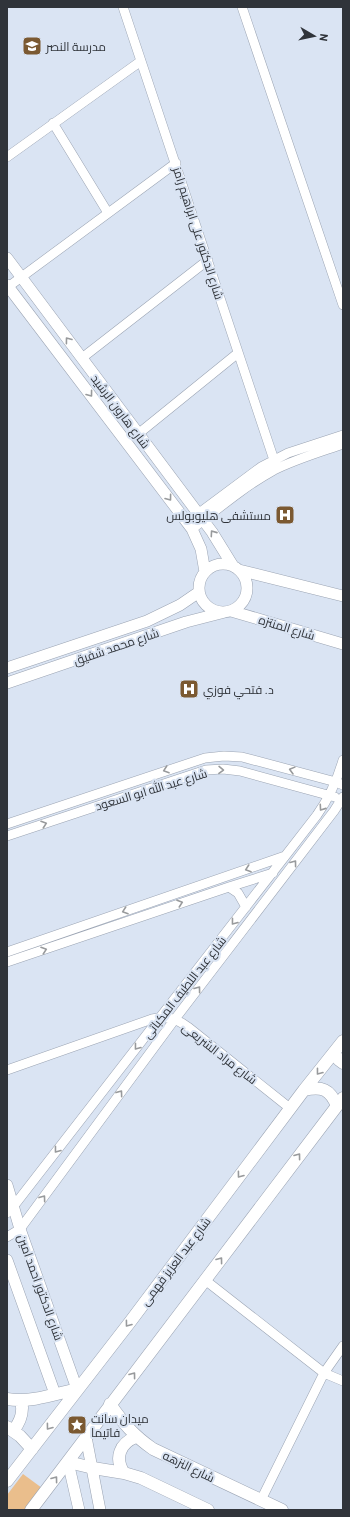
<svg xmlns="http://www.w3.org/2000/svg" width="350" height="1517" font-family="Barlow,Cairo,sans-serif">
<rect width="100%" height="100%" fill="#dae4f3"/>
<path fill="#eabe8c" d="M23 1474 42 1488 26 1510H7V1495Z"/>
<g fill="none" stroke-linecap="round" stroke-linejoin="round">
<g stroke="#9ba4b3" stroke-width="10">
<path id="minor" d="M123 7 274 460
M242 7 343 305
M53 123 108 213
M7 157 141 61
M8 287 176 163
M82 358 208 260
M138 434 238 353
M187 522 261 467 288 453 343 435
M192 529C219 508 245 486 274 470 296 459 320 452 343 444
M7 824 205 758 224 756 242 757 336 782 343 785
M7 836 206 770 223 769 240 771 335 797
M229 887 238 893 246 907
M7 952 285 856
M7 962 229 887 273 873
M7 1070 152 1019C166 1016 176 1018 188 1027L291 1109
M7 1213 13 1207 317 815C329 798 337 781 343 760
M7 1237 20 1229 175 1019 334 811 343 797
M205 1280 324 1373 343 1381
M261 1500 324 1373 343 1346"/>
</g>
<g stroke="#9ba4b3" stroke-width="12">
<path id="tertiary" d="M7 258 212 532 233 566
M7 285 192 529 201 549 205 572
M199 588a24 24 0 1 1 48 0a24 24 0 1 1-48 0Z
M239 570 343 596
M231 611 343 644
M7 668 147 621 180 605 199 592
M7 683 186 622 225 612
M7 1185 20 1229 77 1389
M7 1260 55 1394
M86 1437 100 1510
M68 1462 79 1510"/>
</g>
<g stroke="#9ba4b3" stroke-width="13">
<path id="secondary" d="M334 1053 339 1060 343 1063
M304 1090C322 1086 330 1089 337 1106
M7 1399C31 1403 55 1394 77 1389
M110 1404C124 1424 133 1435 153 1449L282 1510
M7 1427 20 1436 32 1449
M13 1431C21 1421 24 1412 21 1400
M68 1462 93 1468 124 1473 141 1478 208 1510
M124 1473C114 1458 120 1443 136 1437
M7 1481 130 1322 304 1090 343 1041
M31 1510 343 1098"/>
</g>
<use href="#minor" stroke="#fff" stroke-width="9"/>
<use href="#tertiary" stroke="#fff" stroke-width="11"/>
<use href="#secondary" stroke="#fff" stroke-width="12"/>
</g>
<defs><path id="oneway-chevron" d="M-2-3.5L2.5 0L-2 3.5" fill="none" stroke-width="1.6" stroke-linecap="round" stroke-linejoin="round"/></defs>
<g stroke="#989a9c">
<use href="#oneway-chevron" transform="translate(68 340) rotate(-127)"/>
<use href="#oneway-chevron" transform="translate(90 394) rotate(53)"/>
<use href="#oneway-chevron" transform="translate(169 498) rotate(53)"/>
<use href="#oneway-chevron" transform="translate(213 533) rotate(-125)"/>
<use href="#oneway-chevron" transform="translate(166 770) rotate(161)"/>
<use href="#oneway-chevron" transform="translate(221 770) rotate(1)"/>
<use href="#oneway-chevron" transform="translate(292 770) rotate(-165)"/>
<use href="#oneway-chevron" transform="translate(322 808) rotate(125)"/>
<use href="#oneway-chevron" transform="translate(44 824) rotate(-19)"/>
<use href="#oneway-chevron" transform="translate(294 863) rotate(-53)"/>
<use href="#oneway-chevron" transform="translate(248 869) rotate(161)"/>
<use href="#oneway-chevron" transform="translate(180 903) rotate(-19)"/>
<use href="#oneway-chevron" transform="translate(125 911) rotate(161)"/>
<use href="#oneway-chevron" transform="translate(234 922) rotate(128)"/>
<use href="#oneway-chevron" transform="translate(44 950) rotate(-19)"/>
<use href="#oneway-chevron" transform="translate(198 989) rotate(-53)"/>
<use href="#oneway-chevron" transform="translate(137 1047) rotate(128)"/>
<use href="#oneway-chevron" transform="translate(319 1072) rotate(128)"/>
<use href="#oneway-chevron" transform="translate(120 1093) rotate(-54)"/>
<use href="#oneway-chevron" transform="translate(57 1150) rotate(128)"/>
<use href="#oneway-chevron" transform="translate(298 1156) rotate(-53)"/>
<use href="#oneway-chevron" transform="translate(240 1175) rotate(127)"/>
<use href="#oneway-chevron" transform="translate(43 1198) rotate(-54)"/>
<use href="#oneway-chevron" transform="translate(220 1260) rotate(-53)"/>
<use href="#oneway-chevron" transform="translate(128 1324) rotate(127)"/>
<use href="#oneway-chevron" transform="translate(133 1375) rotate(-53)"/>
<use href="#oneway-chevron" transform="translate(49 1427) rotate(127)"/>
<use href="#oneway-chevron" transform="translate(55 1479) rotate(-53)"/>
</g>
<defs>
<g id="school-square" transform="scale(1)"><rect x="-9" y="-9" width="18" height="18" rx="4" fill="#7b5931" stroke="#dae4f3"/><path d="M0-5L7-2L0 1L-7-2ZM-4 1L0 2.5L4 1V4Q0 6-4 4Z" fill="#fff"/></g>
<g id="hospital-square" transform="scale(1)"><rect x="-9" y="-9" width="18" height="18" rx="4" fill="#7b5931" stroke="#dae4f3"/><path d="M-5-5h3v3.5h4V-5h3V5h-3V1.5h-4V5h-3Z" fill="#fff"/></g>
<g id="sight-square" transform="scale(1)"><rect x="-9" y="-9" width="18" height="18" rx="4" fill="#7b5931" stroke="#dae4f3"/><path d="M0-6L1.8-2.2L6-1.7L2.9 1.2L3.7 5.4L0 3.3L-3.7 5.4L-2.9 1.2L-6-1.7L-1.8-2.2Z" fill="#fff"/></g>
</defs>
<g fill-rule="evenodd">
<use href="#school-square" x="32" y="46"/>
<use href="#hospital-square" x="285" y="515"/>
<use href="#hospital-square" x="189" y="689"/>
<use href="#sight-square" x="77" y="1425"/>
</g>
<g text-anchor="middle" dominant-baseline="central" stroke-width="4" stroke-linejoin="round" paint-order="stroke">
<g font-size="12" fill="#30343a" stroke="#dae4f3" text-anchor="start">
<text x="46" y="46">مدرسة النصر</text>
<text x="271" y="515" text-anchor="end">مستشفى هليوبولس</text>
<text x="203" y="689">د. فتحي فوزي</text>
<text x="91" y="1418">ميدان سانت<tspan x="91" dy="14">فاتيما</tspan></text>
</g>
<g font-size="12" fill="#30343a" stroke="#dae4f3">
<text transform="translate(199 233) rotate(72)">شارع الدكتور على ابراهيم رامز</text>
<text transform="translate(121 411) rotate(53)">شارع هارون الرشيد</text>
<text transform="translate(287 627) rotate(17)">شارع المنتزه</text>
<text transform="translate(116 646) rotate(-19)">شارع محمد شفيق</text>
<text transform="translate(151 789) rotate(-17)">شارع عبد الله ابو السعود</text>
<text transform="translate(184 987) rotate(-52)">شارع عبد اللطيف المكباتى</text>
<text transform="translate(220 1053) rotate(38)">شارع مراد الشريعى</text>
<text transform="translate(175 1261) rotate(-53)">شارع عبد العزيز فهمى</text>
<text transform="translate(41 1287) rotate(70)">شارع الدكتور احمد امين</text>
<text transform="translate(189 1466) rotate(26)">شارع النزهه</text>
</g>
</g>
<rect width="350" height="1517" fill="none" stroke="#30343a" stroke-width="16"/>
<g transform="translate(314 36) rotate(99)" stroke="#dae4f3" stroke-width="3" paint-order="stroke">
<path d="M0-3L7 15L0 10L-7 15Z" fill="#30343a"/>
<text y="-6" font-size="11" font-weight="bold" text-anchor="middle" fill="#30343a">N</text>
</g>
</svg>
